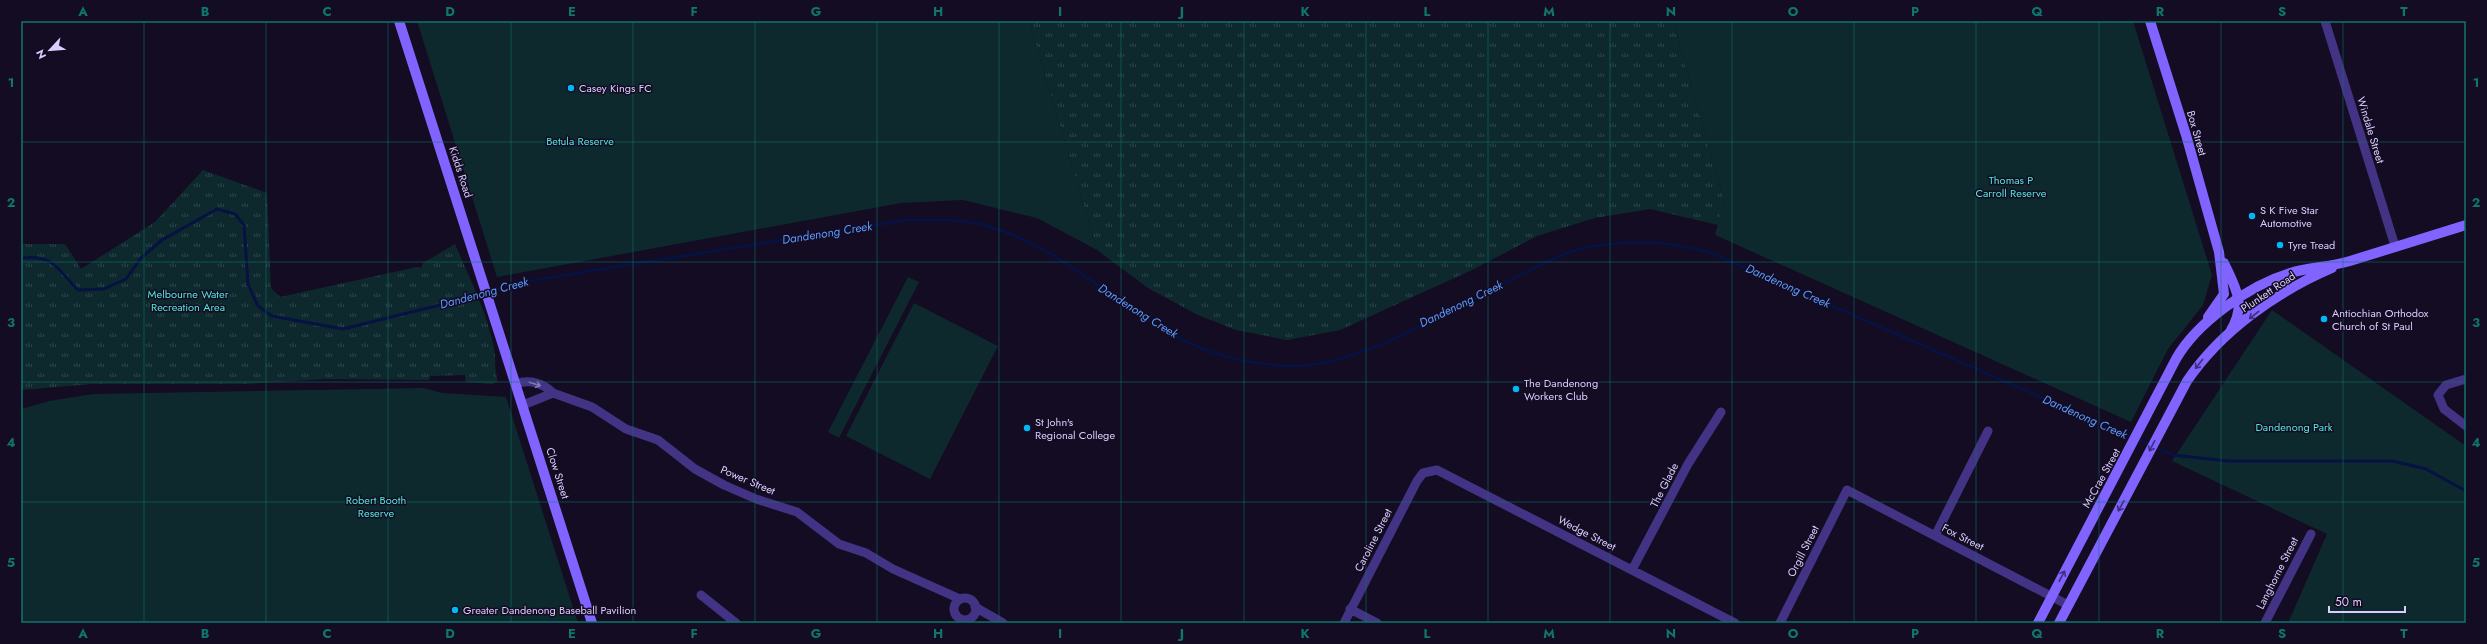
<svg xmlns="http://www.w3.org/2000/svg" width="2487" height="644" font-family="Jost,sans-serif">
<defs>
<pattern id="grass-tufts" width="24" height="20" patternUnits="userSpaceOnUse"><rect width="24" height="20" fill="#0e292d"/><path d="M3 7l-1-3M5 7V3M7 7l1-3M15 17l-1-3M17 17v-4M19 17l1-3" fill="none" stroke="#30474c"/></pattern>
</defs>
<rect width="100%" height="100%" fill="#130c22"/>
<path fill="url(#grass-tufts)" d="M1029 21H1673L1724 201 1718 225 1650 209 1595 218 1537 236 1472 270 1340 330 1287 340 1236 330 1198 315 1148 288 1097 250Z
M203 170 267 193 271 288 280 297 417 267 421 268 423 263 455 244C469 277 487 312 494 348 496 359 494 370 498 381L492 384 466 382 465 375 430 376 429 380 326 379 247 384H93L21 390V244H65L81 269 155 222Z"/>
<path fill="#0e292d" d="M417 21H1029L1097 250 1037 218 963 200 901 203 497 277Z
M1673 21H2133L2212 275 2203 305 2168 349 2131 422 1715 235 1724 201Z
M908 277 919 282 839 438 828 432Z
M914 303 998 346 930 479 846 436Z
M2272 310 2466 446V623H2288L2327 534 2172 461Z
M424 388 442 393 506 397 578 623H21V409L49 401 93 394Z"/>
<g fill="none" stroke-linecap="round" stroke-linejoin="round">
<path stroke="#061241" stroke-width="3" d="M21 258C54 254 57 269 78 290L104 289 126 279 141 258 162 240 217 209 235 214 244 225 248 284 258 306 272 316 343 329 484 294 516 283 906 220C932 220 959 218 984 225 1054 244 1107 296 1168 332 1204 353 1246 364 1288 366 1327 367 1365 352 1400 336 1441 317 1480 295 1520 275 1539 266 1559 254 1580 249 1624 239 1666 241 1709 252L2173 455 2228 461H2393L2426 469 2466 491"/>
<path stroke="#433385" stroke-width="9" d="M2325 21 2395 246
M2466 379 2446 385 2438 395 2444 409 2466 426
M516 384C529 379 543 383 553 393L592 407 626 429 658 440 695 469 724 485 756 499 797 512 839 544 866 553 893 569 960 599
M523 405 553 393
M1935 536 1988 431
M1632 570 1688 464 1721 412
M701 595 736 623
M954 609a11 11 0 1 1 22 0a11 11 0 1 1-22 0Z
M975 607 1003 623
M1350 609 1377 623
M1344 623 1417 481 1423 473 1437 470 1735 623
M1780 623 1847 490 2068 605
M2265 623 2311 534"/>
<path stroke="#8164ff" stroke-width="10" d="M399 21 592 623
M2150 21 2186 135 2219 252 2224 294 2208 317
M2224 263C2235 287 2247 304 2231 330
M2038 623 2176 359C2197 322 2250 285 2290 273 2310 267 2330 267 2350 261 2389 249 2427 237 2466 225
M2059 623 2187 381C2221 331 2276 292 2332 268"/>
</g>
<defs><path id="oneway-shaft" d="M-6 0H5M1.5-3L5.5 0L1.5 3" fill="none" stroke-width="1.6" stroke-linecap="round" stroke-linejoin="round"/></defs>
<g stroke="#3f2f7a">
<use href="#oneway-shaft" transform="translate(2254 315) rotate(142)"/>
<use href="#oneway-shaft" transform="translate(2199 364) rotate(128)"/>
<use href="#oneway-shaft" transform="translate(2152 446) rotate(117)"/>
<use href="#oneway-shaft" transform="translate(2121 506) rotate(119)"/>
<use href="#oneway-shaft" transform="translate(2062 576) rotate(-62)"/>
</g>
<use stroke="#8778bc" href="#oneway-shaft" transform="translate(535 384) rotate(18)"/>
<path fill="none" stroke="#0f766e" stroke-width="1" stroke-opacity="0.55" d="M144 21V623M266 21V623M388 21V623M511 21V623M633 21V623M755 21V623M877 21V623M999 21V623M1121 21V623M1244 21V623M1366 21V623M1488 21V623M1610 21V623M1732 21V623M1854 21V623M1976 21V623M2099 21V623M2221 21V623M2343 21V623M21 142H2466M21 262H2466M21 382H2466M21 502H2466"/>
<g fill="#00b8f8" stroke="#130c22" stroke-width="1.5">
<circle cx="571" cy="88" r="4"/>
<circle cx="2252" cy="216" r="4"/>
<circle cx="2280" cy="245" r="4"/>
<circle cx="2324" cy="319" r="4"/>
<circle cx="1516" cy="389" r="4"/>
<circle cx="1027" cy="428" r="4"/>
<circle cx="455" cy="610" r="4"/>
</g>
<g text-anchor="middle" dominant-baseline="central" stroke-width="3" stroke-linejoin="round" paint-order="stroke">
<g font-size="11" fill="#dbcdff" stroke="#130c22" text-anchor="start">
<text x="579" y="88">Casey Kings FC</text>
<text x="2260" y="210">S K Five Star<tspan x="2260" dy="13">Automotive</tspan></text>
<text x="2288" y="245">Tyre Tread</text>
<text x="2332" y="313">Antiochian Orthodox<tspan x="2332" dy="13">Church of St Paul</tspan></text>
<text x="1524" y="383">The Dandenong<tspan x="1524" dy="13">Workers Club</tspan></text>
<text x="1035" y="422">St John's<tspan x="1035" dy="13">Regional College</tspan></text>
<text x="463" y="610">Greater Dandenong Baseball Pavilion</text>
</g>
<g font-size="11" fill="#dbcdff" stroke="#130c22">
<text transform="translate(2371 130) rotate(73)">Windale Street</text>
<text transform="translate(2197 133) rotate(74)">Box Street</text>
<text transform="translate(461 172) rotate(72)">Kidds Road</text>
<text transform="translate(2268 292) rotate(-34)">Plunkett Road</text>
<text transform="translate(558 473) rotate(72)">Clow Street</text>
<text transform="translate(2101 478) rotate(-61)">McCrae Street</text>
<text transform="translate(748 480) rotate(23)">Power Street</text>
<text transform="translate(1664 485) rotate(-63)">The Glade</text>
<text transform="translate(1587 533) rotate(27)">Wedge Street</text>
<text transform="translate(1963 537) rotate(27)">Fox Street</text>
<text transform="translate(1373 540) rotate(-63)">Caroline Street</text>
<text transform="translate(1803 551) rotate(-63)">Orgill Street</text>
<text transform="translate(2277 573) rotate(-63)">Langhorne Street</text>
</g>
<g font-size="11" fill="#50e8da" stroke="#130c22">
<text x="580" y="141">Betula Reserve</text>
<text x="2011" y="180">Thomas P<tspan x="2011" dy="13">Carroll Reserve</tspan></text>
<text x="188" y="294">Melbourne Water<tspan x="188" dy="13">Recreation Area</tspan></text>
<text x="2294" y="427">Dandenong Park</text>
<text x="376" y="500">Robert Booth<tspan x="376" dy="13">Reserve</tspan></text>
</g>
<g font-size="12" font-style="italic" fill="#5b99ff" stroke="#130c22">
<text transform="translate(827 233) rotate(-9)">Dandenong Creek</text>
<text transform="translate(1788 286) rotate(24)">Dandenong Creek</text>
<text transform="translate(484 293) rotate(-15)">Dandenong Creek</text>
<text transform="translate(1461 304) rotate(-26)">Dandenong Creek</text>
<text transform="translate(1138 311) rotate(32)">Dandenong Creek</text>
<text transform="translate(2085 417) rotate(24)">Dandenong Creek</text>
</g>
</g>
<rect width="2487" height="644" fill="none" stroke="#130c22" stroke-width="44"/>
<g transform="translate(50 50) rotate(244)" stroke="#130c22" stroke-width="3" paint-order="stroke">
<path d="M0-3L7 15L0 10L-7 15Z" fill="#dbcdff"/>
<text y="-6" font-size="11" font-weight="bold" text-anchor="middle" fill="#dbcdff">N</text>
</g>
<path d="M2329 606v6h76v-6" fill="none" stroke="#dbcdff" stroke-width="2"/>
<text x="2335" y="606" font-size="12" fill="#dbcdff" stroke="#130c22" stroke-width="3" paint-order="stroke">50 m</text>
<rect x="22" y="22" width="2443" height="600" fill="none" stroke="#0f766e" stroke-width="1.5"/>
<g font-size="13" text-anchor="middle" font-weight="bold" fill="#0f766e">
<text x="83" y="16">A</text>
<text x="205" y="16">B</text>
<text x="327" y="16">C</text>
<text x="450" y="16">D</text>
<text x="572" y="16">E</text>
<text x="694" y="16">F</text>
<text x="816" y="16">G</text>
<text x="938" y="16">H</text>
<text x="1060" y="16">I</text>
<text x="1182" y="16">J</text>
<text x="1305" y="16">K</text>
<text x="1427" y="16">L</text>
<text x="1549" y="16">M</text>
<text x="1671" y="16">N</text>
<text x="1793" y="16">O</text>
<text x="1915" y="16">P</text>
<text x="2037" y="16">Q</text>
<text x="2160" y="16">R</text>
<text x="2282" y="16">S</text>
<text x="2404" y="16">T</text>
<text x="11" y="87">1</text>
<text x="2476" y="87">1</text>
<text x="11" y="207">2</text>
<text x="2476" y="207">2</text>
<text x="11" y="327">3</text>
<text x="2476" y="327">3</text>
<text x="11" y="447">4</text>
<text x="2476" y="447">4</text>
<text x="11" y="567">5</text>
<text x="2476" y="567">5</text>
<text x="83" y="638">A</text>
<text x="205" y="638">B</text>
<text x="327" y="638">C</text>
<text x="450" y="638">D</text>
<text x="572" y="638">E</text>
<text x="694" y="638">F</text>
<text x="816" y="638">G</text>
<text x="938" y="638">H</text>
<text x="1060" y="638">I</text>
<text x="1182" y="638">J</text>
<text x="1305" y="638">K</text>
<text x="1427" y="638">L</text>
<text x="1549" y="638">M</text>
<text x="1671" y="638">N</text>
<text x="1793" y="638">O</text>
<text x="1915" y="638">P</text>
<text x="2037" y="638">Q</text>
<text x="2160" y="638">R</text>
<text x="2282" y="638">S</text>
<text x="2404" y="638">T</text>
</g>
</svg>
